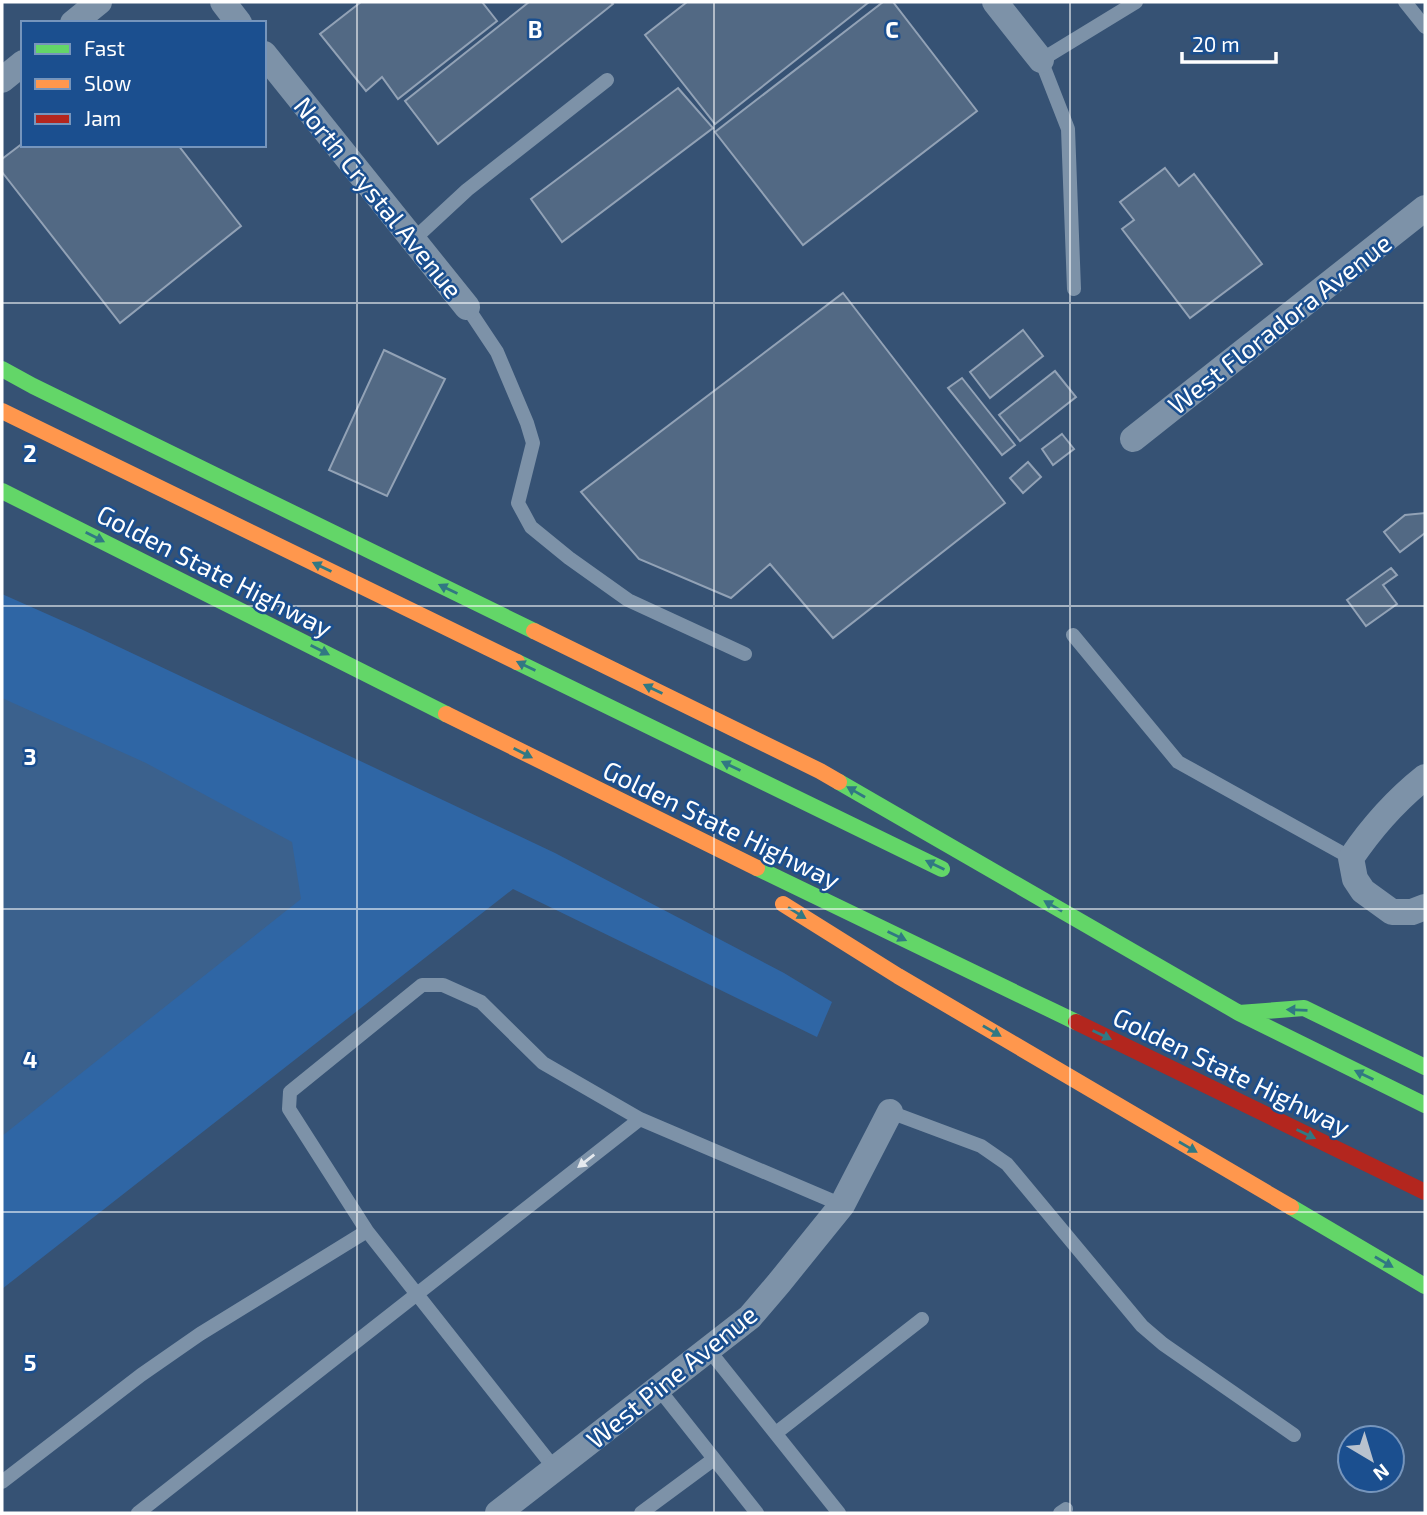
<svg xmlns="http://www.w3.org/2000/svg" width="1427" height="1515" font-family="'Exo 2',sans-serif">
<rect width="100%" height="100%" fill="#365274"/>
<path fill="#2f66a5" d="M2 594 83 630 555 853 784 973 832 1002 817 1037 513 889 2 1289Z"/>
<path fill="#3b618d" d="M2 698 146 763 292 842 301 899 2 1136Z"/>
<path fill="#526984" stroke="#92a2b6" stroke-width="2" d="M361 2H482L497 21 398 99 382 77 366 91 320 34Z
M529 2H611L613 4 438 144 405 101Z
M687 2H869L715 124 645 35Z
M883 2H893L977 111 803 245 715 132Z
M678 88 713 128 562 242 531 199Z
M23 143V145H178L241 226 120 323 2 172V159Z
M1165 168 1179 186 1194 174 1262 264 1190 318 1122 229 1134 220 1120 202Z
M843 293 1005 503 833 638 770 564 731 598 639 559 581 492Z
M1023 330 1043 356 990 398 970 372Z
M384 350 445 379 387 496 329 470Z
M1055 371 1076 397 1020 441 999 415Z
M962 378 1015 445 1002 455 948 388Z
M1062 434 1074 449 1053 465 1042 449Z
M1028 462 1041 477 1023 493 1010 478Z
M1425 513V533L1400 552 1384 532 1405 515Z
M1391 568 1397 575 1383 585 1397 604 1366 626 1347 600Z"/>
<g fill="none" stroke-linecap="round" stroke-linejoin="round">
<path stroke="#7d92a8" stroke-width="14" d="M1405 2 1425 27
M413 240 467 190 607 80
M1074 289 1068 129 1041 60 1136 2
M467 307 497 352 527 423 533 443 518 503 531 527 569 558 628 600 745 654
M1073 635 1178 762 1351 858
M890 1112 981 1146 1007 1164 1142 1326 1163 1344 1294 1435
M708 1349 839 1513
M658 1388 757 1513
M776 1433 922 1319
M555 1469 367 1231 289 1109 290 1092 422 985H443L481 1002 543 1063 640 1119 842 1205
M2 1482 141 1375 200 1334 367 1231
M138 1513 640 1119
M641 1513 714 1459
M1060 1513 1066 1509"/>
<path stroke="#7d92a8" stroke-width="26" d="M223 2 239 23
M995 2 1041 60
M73 23 99 2
M264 54 467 307
M2 80 23 63
M1133 439 1425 208
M1425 777C1396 800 1372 827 1351 858L1355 879 1363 891 1392 912H1412L1425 907
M498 1513 750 1317 779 1283 842 1205 890 1112"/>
<path stroke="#63d668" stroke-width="16" d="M2 369 33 386 534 631
M2 491 446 714
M517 662 942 869
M839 782 1239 1013 1304 1008 1425 1067
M757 868 1076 1022
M1239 1013 1425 1105
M1291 1207 1425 1286"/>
<path stroke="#ff974d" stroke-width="16" d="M2 411 517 662
M534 631 820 771 839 782
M446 714 757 868
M783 904 898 976 1291 1207"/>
<path stroke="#b3261e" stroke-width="16" d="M1076 1022 1425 1192"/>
</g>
<defs><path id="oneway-solid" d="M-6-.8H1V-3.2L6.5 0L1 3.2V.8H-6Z" transform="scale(1.75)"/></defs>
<g fill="#317883">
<use href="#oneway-solid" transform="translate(95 537) rotate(27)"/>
<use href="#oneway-solid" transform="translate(322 567) rotate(-154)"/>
<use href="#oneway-solid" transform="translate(448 589) rotate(-154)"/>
<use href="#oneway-solid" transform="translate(320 650) rotate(27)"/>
<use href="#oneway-solid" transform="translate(526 666) rotate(-154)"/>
<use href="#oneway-solid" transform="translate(653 689) rotate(-154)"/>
<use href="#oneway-solid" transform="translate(523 753) rotate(27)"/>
<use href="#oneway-solid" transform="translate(731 766) rotate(-154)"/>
<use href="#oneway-solid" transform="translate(856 792) rotate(-150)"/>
<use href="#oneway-solid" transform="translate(935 865) rotate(-154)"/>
<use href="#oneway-solid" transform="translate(1053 906) rotate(-150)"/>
<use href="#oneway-solid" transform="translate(797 913) rotate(32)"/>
<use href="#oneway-solid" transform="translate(897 936) rotate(26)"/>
<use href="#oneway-solid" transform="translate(1297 1010) rotate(-178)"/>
<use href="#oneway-solid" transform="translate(992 1031) rotate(30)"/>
<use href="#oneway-solid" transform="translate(1102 1035) rotate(26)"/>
<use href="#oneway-solid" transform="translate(1364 1075) rotate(-154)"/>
<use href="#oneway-solid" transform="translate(1306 1134) rotate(26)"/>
<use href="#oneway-solid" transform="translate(1188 1147) rotate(30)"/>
<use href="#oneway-solid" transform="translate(1384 1262) rotate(30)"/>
</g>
<use fill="#e5e9ee" href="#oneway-solid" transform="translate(586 1161) rotate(142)"/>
<path fill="none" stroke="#fff" stroke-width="2" stroke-opacity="0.55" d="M357 2V1513M714 2V1513M1070 2V1513M2 303H1425M2 606H1425M2 909H1425M2 1212H1425"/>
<g text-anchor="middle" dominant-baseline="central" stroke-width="5" stroke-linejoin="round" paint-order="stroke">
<g font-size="26" fill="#fff" stroke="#1b4f8f">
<text transform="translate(379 197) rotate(51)">North Crystal Avenue</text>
<text transform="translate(1279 323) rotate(-38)">West Floradora Avenue</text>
<text transform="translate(215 570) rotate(27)">Golden State Highway</text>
<text transform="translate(722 824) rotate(26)">Golden State Highway</text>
<text transform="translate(1232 1071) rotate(26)">Golden State Highway</text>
<text transform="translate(671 1376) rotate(-39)">West Pine Avenue</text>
</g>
</g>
<g font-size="23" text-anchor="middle" font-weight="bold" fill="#fff" stroke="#1b4f8f" stroke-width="5" stroke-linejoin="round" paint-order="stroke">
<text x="535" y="38">B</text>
<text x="892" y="38">C</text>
<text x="30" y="462">2</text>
<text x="30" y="765">3</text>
<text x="30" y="1068">4</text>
<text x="30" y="1371">5</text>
</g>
<rect width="1427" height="1515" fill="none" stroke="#ffffff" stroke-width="7"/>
<rect x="21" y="21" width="245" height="126" fill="#1b4f8f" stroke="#7695bc" stroke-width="2"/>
<rect x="35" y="44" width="35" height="10" fill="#63d668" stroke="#7695bc" stroke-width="2"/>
<text x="84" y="56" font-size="21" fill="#ffffff">Fast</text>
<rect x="35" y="79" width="35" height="10" fill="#ff974d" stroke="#7695bc" stroke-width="2"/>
<text x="84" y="91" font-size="21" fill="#ffffff">Slow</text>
<rect x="35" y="114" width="35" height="10" fill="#b3261e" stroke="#7695bc" stroke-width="2"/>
<text x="84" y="126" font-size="21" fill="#ffffff">Jam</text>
<g transform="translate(1371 1459) rotate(142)"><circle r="33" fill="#1b4f8f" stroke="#7695bc" stroke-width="2"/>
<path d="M0-5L12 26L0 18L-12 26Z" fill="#b9c2ce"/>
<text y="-10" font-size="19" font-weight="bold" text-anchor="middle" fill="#ffffff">N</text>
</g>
<path d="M1182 52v10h94v-10" fill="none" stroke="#ffffff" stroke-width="3.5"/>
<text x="1192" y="52" font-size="21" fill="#ffffff" stroke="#1b4f8f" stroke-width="5" paint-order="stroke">20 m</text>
</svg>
